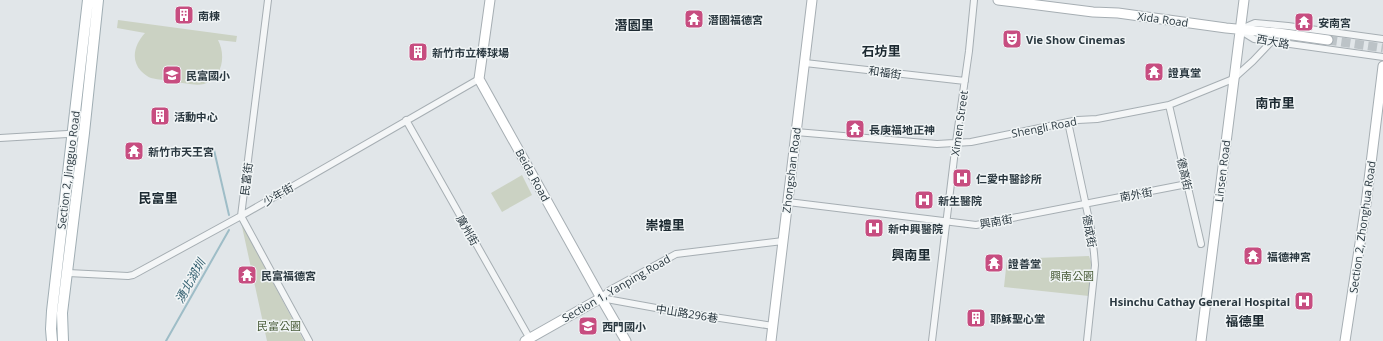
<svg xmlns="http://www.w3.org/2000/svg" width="1383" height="341" font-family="'Open Sans','Noto Sans TC',sans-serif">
<rect width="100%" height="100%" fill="#e1e6e9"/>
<path fill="#cbd2c3" d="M118 20 237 36 236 42 218 40C226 55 223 78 204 84 195 86 184 83 176 82 168 80 159 80 151 78 148 77 144 74 141 71 130 59 135 44 145 33L117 28Z
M522 175 532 195 502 212 491 193Z
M241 222 304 341H267Z
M1089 256 1091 262 1089 296 1004 287 1007 259Z"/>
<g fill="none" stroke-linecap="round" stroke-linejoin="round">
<path stroke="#9ebdc7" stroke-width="2" d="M214 150 229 215
M166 341 229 230"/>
<path stroke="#bcc3c7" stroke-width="9" stroke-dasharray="9 4.5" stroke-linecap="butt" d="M1328 40 1383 48"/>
<g stroke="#a6aeb3" stroke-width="8">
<path id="street" d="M268 0 241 216 309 341
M1241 29 1255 23 1288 26 1383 39
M1241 31 1254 39 1383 57
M805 63 965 81
M1169 105 1201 244
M406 120 530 339
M1068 122 1091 229 1094 253 1095 265 1087 341
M796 132 937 144 971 142 1078 120 1097 119 1169 105 1233 79 1253 61 1271 42
M0 138 84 133
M788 202 976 225 1187 184
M68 273 128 276 133 275 241 216 479 79
M601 298 610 290 676 254 783 241
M601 298 667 310 773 326
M932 341 956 142 969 51 974 0"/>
</g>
<g stroke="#a6aeb3" stroke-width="11">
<path id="secondary" d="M490 0 479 79 601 298 626 341
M998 0 1093 12 1118 13 1226 28 1278 33 1328 40
M525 341 601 298
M771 341 812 0
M1201 341 1244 0
M1345 341 1366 204 1383 66"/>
</g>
<g stroke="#a1aeb4" stroke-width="12">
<path id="primary" d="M52 341 51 329 52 311 88 0
M63 341 62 313 84 133 98 0"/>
</g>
<use href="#street" stroke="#f4f6f7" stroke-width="6"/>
<use href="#secondary" stroke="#fff" stroke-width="9"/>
<use href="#primary" stroke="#fff" stroke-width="10"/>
</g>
<defs>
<g id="building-square" transform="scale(1)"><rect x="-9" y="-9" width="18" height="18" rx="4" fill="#c74d80" stroke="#f1f5f6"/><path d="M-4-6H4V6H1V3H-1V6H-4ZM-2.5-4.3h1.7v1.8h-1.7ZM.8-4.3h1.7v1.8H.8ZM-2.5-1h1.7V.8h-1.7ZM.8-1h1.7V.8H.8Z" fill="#fff"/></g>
<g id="temple-square" transform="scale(1)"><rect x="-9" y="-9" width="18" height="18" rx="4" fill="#c74d80" stroke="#f1f5f6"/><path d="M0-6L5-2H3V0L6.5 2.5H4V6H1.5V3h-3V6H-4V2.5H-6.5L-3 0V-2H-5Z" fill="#fff"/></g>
<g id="theatre-square" transform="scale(1)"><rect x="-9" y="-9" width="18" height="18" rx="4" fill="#c74d80" stroke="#f1f5f6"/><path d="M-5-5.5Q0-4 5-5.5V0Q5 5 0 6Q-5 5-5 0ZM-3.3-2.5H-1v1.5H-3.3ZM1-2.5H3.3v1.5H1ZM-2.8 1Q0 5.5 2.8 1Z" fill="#fff"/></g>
<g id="school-square" transform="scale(1)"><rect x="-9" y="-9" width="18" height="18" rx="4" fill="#c74d80" stroke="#f1f5f6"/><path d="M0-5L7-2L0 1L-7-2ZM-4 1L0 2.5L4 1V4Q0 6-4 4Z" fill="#fff"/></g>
<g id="hospital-square" transform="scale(1)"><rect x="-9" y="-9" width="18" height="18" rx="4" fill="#c74d80" stroke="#f1f5f6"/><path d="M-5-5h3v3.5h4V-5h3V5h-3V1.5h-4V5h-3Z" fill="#fff"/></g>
</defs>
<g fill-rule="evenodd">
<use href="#building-square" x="184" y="15"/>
<use href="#temple-square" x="694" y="19"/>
<use href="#temple-square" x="1304" y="22"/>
<use href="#theatre-square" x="1012" y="39"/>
<use href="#building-square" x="418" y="52"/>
<use href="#temple-square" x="1154" y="72"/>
<use href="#school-square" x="172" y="75"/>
<use href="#building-square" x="160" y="116"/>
<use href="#temple-square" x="855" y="129"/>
<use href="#temple-square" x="134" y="151"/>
<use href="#hospital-square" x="962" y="178"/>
<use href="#hospital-square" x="924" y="200"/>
<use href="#hospital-square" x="874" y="228"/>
<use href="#temple-square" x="1253" y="256"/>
<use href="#temple-square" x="994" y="263"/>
<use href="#temple-square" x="247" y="275"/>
<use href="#hospital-square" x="1304" y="301"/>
<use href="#building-square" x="976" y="318"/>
<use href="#school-square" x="588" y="326"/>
</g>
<g text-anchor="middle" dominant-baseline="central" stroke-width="3" stroke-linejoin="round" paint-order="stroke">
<g font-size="11" font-weight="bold" fill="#2a3840" stroke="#f1f5f6" text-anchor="start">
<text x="198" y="15">南棟</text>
<text x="708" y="19">潛園福德宮</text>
<text x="1318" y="22">安南宮</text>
<text x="1026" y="39">Vie Show Cinemas</text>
<text x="432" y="52">新竹市立棒球場</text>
<text x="1168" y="72">證真堂</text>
<text x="186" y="75">民富國小</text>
<text x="174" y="116">活動中心</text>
<text x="869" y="129">長庚福地正神</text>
<text x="148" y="151">新竹市天王宮</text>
<text x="976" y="178">仁愛中醫診所</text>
<text x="938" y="200">新生醫院</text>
<text x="888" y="228">新中興醫院</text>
<text x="1267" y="256">福德神宮</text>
<text x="1008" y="263">證善堂</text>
<text x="261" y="275">民富福德宮</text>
<text x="1290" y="301" text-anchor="end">Hsinchu Cathay General Hospital</text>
<text x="990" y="318">耶穌聖心堂</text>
<text x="602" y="326">西門國小</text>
</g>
<g font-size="11" fill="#2a3840" stroke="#f1f5f6">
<text transform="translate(1163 19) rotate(8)">Xida Road</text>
<text transform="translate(1273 41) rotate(10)">西大路</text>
<text transform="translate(885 72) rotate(8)">和福街</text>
<text transform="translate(959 123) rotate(-82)">Ximen Street</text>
<text transform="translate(1044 127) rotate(-11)">Shengli Road</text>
<text transform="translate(68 170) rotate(-83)">Section 2, Jingguo Road</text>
<text transform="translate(791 170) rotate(-83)">Zhongshan Road</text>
<text transform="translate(1222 171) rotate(-83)">Linsen Road</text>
<text transform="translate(1185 174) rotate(77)">德高街</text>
<text transform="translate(533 175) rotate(61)">Beida Road</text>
<text transform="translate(246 179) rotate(-83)">民富街</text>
<text transform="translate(278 194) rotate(-30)">少年街</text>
<text transform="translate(1136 194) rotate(-10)">南外街</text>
<text transform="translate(996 221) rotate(-10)">興南街</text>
<text transform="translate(1362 227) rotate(-82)">Section 2, Zhonghua Road</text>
<text transform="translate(468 230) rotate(60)">廣州街</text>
<text transform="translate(1090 231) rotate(80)">德成街</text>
<text transform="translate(616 288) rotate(-30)">Section 1, Yanping Road</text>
<text transform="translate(687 313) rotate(9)">中山路296巷</text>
</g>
<g font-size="11" fill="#485b38" stroke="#f1f5f6">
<text x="1072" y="275">興南公園</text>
<text x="279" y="325">民富公園</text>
</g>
<g font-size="12" font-style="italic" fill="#366171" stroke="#f1f5f6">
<text transform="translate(190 281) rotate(-61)">湧北湖圳</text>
</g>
<g font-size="13" font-weight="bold" fill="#1c2931" stroke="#f1f5f6">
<text x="634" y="25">潛園里</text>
<text x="881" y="51">石坊里</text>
<text x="1275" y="103">南市里</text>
<text x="158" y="198">民富里</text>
<text x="665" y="225">崇禮里</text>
<text x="911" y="255">興南里</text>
<text x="1245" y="321">福德里</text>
</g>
</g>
</svg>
